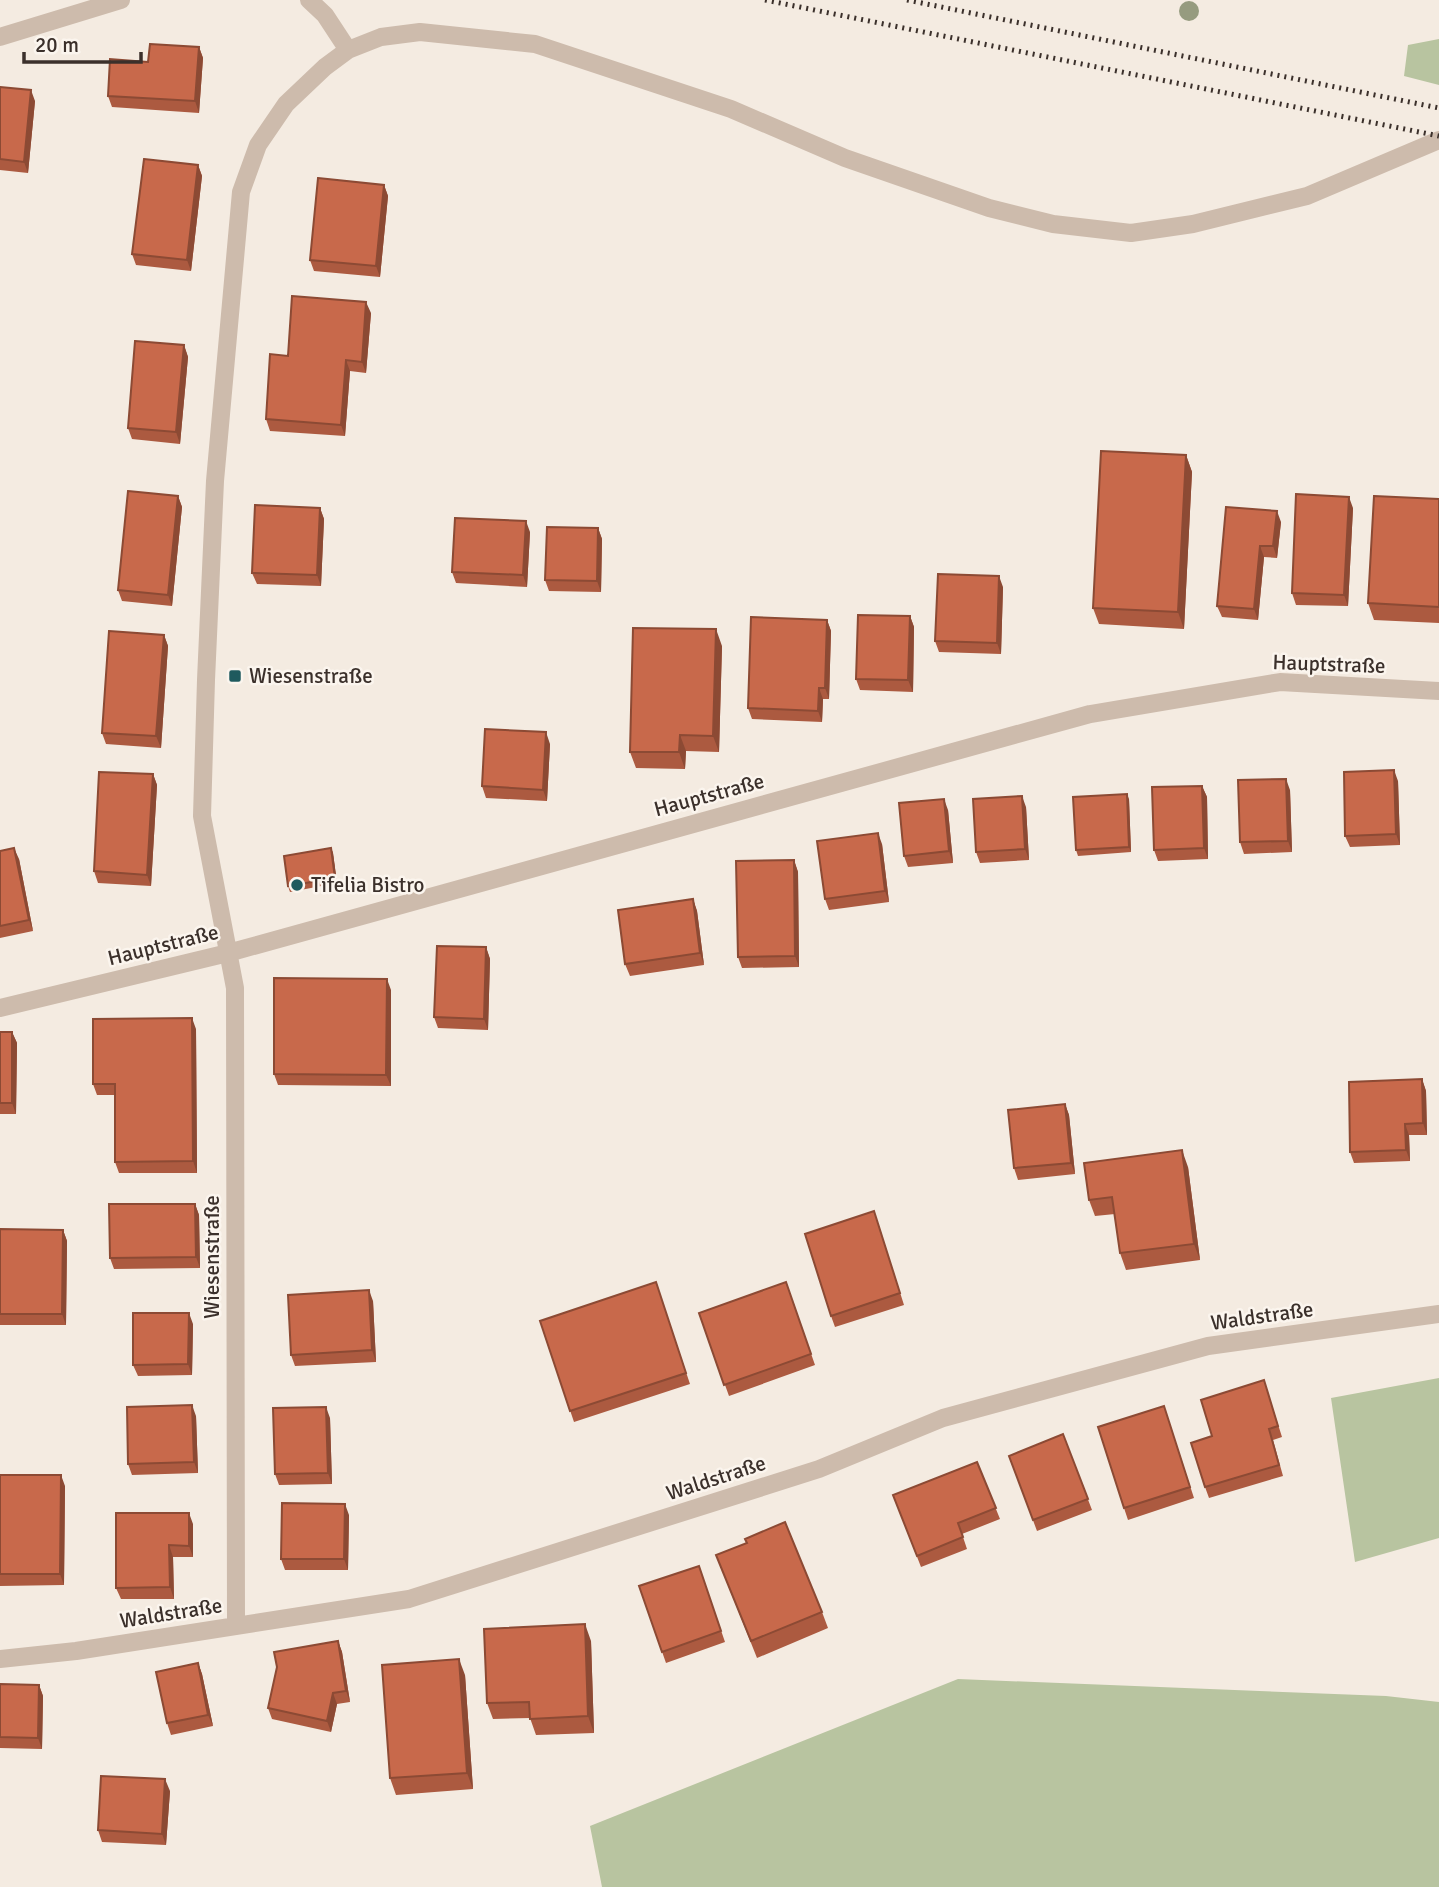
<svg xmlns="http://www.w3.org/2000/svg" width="1439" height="1887" font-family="Signika,sans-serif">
<rect width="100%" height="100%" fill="#f4ebe1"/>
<path fill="#b8c4a0" d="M1439 39V85L1404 76 1408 45Z
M1439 1378V1538L1355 1562 1331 1398Z
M958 1679 1386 1696 1439 1702V1887H602L590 1826Z"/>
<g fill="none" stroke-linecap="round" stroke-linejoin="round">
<path stroke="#cdbbac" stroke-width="18" d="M309 0 325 15 348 50
M0 37 121 0
M0 1008 228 953 1090 714 1280 682 1439 691
M236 1626 235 988 202 816 206 680 215 481 241 192 258 145 286 104 325 67 348 50 381 37 420 32 535 44 731 109 845 158 989 208 1053 224 1131 233 1193 224 1307 196 1439 140
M0 1659 76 1651 409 1599 819 1469 943 1418 1208 1346 1439 1314"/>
<path stroke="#3b302b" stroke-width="5" stroke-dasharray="2 5" stroke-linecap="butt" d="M765 0 1439 136
M907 0 1439 108"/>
</g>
<circle fill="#969b7f" cx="1189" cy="11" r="10"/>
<path fill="#ac5a40" d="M199 47 203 58 199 113 112 107 108 96 148 62Z
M0 87 35 101 28 173 0 170Z
M198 165 202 176 191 271 136 265 132 254Z
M384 185 388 196 380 277 314 271 310 260Z
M371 313 366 373 350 371 345 436 270 431 266 419 288 356Z
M184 345 188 357 180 444 132 439 128 428Z
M1186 455 1192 472 1184 629 1099 624 1093 608Z
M178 496 182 507 172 606 122 601 118 590Z
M1439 499V623L1374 620 1368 603Z
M1226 507 1281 522 1277 558 1264 557 1258 620 1222 617 1217 606Z
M320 508 324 519 321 586 257 584 252 573Z
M1353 508 1348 606 1296 605 1292 593Z
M598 528 602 539 601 592 549 591 545 580Z
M530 532 527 587 456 583 452 572Z
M1003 587 1001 654 939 652 935 641Z
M910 616 914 627 913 692 860 690 856 679Z
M827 620 831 631 829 699H823L822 722 752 719 748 708Z
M164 635 168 646 161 748 106 744 102 733Z
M722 646 719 752 686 751 685 769 636 768 630 752Z
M550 744 547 801 486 798 482 786Z
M153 774 157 785 151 886 98 883 94 871Z
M1398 781 1400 845 1350 847 1345 836Z
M1202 786 1207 797 1208 859 1158 861 1154 850Z
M1290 790 1292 852 1244 854 1240 842Z
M1129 799 1131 852 1078 856 1076 850Z
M1026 807 1029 860 980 863 976 852Z
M948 810 953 863 908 867 904 856Z
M882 844 889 902 829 910 825 899Z
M331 848 333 853 337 883 290 892 288 886Z
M0 851 19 859 33 931 0 938Z
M794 860 798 872 799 967 742 968 738 957Z
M693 899 697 911 704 965 630 976 625 964Z
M486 947 490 959 488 1030 438 1028 434 1017Z
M391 990V1086L278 1085 274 1074Z
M196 1029 197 1173H119L115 1162V1095H97L93 1084Z
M0 1032H12L17 1043 16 1114H0Z
M1422 1079 1426 1091 1427 1135H1409L1410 1161 1354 1163 1350 1152Z
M1065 1104 1069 1115 1075 1174 1018 1180 1014 1168Z
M1188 1167 1200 1260 1126 1270 1120 1253 1115 1214 1095 1216 1089 1200Z
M195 1204 199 1215 200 1268 114 1269 110 1258Z
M878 1223 904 1305 835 1327 831 1316Z
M0 1229 63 1230 67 1241 66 1325H0Z
M656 1282 690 1384 574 1422 540 1321Z
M786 1282 815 1365 729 1396 699 1313Z
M373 1301 376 1362 295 1366 291 1355Z
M193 1324 192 1375 138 1376 133 1365Z
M1264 1380 1282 1437 1273 1440 1283 1476 1209 1498 1205 1487 1212 1436Z
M1164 1406 1194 1498 1128 1520 1124 1508Z
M196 1416 198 1473 132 1475 128 1464Z
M330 1418 332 1484 279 1485 275 1474Z
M1063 1434 1092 1510 1037 1531 1009 1456Z
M977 1462 1000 1519 962 1534 967 1549 921 1567 893 1495Z
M0 1475 65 1486 64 1585 0 1586Z
M349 1515 348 1570H285L281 1559Z
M193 1524V1557H173L174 1599H121L116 1588Z
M716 1555 822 1612 828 1628 757 1658Z
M699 1566 725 1642 666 1663 639 1586Z
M338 1641 342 1652 350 1702 337 1704 331 1732 272 1719 268 1708Z
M591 1641 594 1733 536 1735 530 1718 493 1719 487 1703Z
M198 1663 202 1674 213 1726 171 1735 167 1723Z
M465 1675 473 1789 396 1795 390 1778Z
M0 1684 39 1685 43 1696 42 1749 0 1748Z
M170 1791 166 1845 102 1842 98 1830Z"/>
<path fill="#8c4a34" d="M199 47 203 58 199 113 195 101Z
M31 90 35 101 28 173 24 162Z
M198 165 202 176 191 271 187 260Z
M384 185 388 196 380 277 376 266Z
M366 302 371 313 366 373 362 362Z
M184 345 188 357 180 444 176 432Z
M346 360 350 371 345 436 341 425Z
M1186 455 1192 472 1184 629 1178 612Z
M178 496 182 507 172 606 168 595Z
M1349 497 1353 508 1348 606 1344 595Z
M320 508 324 519 321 586 317 575Z
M1277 511 1281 522 1277 558 1273 546Z
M526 521 530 532 527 587 523 575Z
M598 528 602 539 601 592 597 581Z
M1260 546 1264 557 1258 620 1254 609Z
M999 576 1003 587 1001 654 997 643Z
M910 616 914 627 913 692 908 680Z
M827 620 831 631 829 699 825 688Z
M716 629 722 646 719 752 713 736Z
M164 635 168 646 161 748 156 736Z
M819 688 823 699 822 722 818 711Z
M546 732 550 744 547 801 543 790Z
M680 735 686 751 685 769 679 752Z
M1394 770 1398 781 1400 845 1396 834Z
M153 774 157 785 151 886 147 875Z
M1286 779 1290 790 1292 852 1288 841Z
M1202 786 1207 797 1208 859 1204 848Z
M1127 794 1129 799 1131 852 1129 847Z
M1022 796 1026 807 1029 860 1025 849Z
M944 799 948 810 953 863 949 851Z
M878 833 882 844 889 902 885 891Z
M14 848 19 859 33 931 29 920Z
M331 848 333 853 337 883 335 878Z
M794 860 798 872 799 967 795 956Z
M693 899 697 911 704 965 700 953Z
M486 947 490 959 488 1030 484 1019Z
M387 979 391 990V1086L386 1075Z
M192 1018 196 1029 197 1173 193 1161Z
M12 1032 17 1043 16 1114 12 1103Z
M1422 1079 1426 1091 1427 1135 1423 1123Z
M1065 1104 1069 1115 1075 1174 1071 1163Z
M1405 1124 1409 1135 1410 1161 1406 1150Z
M1182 1150 1188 1167 1200 1260 1194 1244Z
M195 1204 199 1215 200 1268 196 1257Z
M63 1230 67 1241 66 1325 62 1314Z
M369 1290 373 1301 376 1362 372 1350Z
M189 1313 193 1324 192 1375 188 1364Z
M192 1405 196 1416 198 1473 194 1462Z
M326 1407 330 1418 332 1484 328 1473Z
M61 1475 65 1486 64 1585 60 1574Z
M345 1504 349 1515 348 1570 344 1559Z
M189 1513 193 1524V1557L189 1546Z
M169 1545 173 1557 174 1599 170 1587Z
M585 1624 591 1641 594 1733 588 1716Z
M338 1641 342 1652 350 1702 346 1691Z
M459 1659 465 1675 473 1789 467 1773Z
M198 1663 202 1674 213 1726 208 1715Z
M39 1685 43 1696 42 1749 38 1738Z
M333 1693 337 1704 331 1732 327 1721Z
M165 1779 170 1791 166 1845 162 1834Z"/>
<path fill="#c8694b" stroke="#8c4a34" stroke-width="2" d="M150 44 199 47 195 101 108 96 110 59 148 62Z
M0 87 31 90 24 162 0 159Z
M144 159 198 165 187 260 132 254Z
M318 178 384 185 376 266 310 260Z
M292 296 366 302 362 362 346 360 341 425 266 419 270 354 288 356Z
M135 341 184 345 176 432 128 428Z
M1101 451 1186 455 1178 612 1093 608Z
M128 491 178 496 168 595 118 590Z
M1296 494 1349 497 1344 595 1292 593Z
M1374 496 1439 499V607L1368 603Z
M255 505 320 508 317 575 252 573Z
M1226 507 1277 511 1273 546H1260L1254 609 1217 606Z
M455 518 526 521 523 575 452 572Z
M547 527 598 528 597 581 545 580Z
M938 574 999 576 997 643 935 641Z
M858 615 910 616 908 680 856 679Z
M751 617 827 620 825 688H819L818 711 748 708Z
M633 628 716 629 713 736 680 735 679 752H630Z
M109 631 164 635 156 736 102 733Z
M485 729 546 732 543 790 482 786Z
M1394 770 1396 834 1345 836 1344 772Z
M99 772 153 774 147 875 94 871Z
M1286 779 1288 841 1240 842 1238 780Z
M1202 786 1204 848 1154 850 1152 787Z
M1127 794 1129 847 1076 850 1073 797Z
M1022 796 1025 849 976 852 973 799Z
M944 799 949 851 904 856 899 803Z
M878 833 885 891 825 899 817 841Z
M14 848 29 920 0 926V851Z
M331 848 335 878 288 886 284 856Z
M794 860 795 956 738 957 736 861Z
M693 899 700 953 625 964 618 910Z
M437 946 486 947 484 1019 434 1017Z
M274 978 387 979 386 1075 274 1074Z
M192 1018 193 1161 115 1162V1084H93V1019Z
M0 1032H12V1103H0Z
M1422 1079 1423 1123 1405 1124 1406 1150 1350 1152 1349 1082Z
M1065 1104 1071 1163 1014 1168 1008 1110Z
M1182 1150 1194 1244 1120 1253 1112 1197 1089 1200 1084 1163Z
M109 1204H195L196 1257 110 1258Z
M874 1211 900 1293 831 1316 805 1234Z
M0 1229 63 1230 62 1314H0Z
M656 1282 686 1373 570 1411 540 1321Z
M786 1282 811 1354 724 1385 699 1313Z
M369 1290 372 1350 291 1355 288 1295Z
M133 1313H189L188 1364 133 1365Z
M1264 1380 1278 1426 1269 1429 1279 1465 1205 1487 1191 1443 1212 1436 1201 1400Z
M192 1405 194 1462 128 1464 127 1407Z
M1164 1406 1190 1487 1124 1508 1098 1427Z
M326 1407 328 1473 275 1474 273 1408Z
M1063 1434 1088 1499 1033 1520 1009 1456Z
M977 1462 996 1508 958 1523 963 1537 917 1556 893 1495Z
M0 1475H61L60 1574H0Z
M282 1503 345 1504 344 1559H281Z
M116 1513H189V1546L169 1545 170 1587 116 1588Z
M785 1522 822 1612 751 1641 716 1555 747 1543 745 1539Z
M699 1566 721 1631 662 1652 639 1586Z
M585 1624 588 1716 530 1719 529 1702 487 1703 484 1629Z
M338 1641 346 1691 333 1693 327 1721 268 1708 277 1667 274 1652Z
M459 1659 467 1773 390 1778 382 1665Z
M198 1663 208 1715 167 1723 156 1672Z
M0 1684 39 1685 38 1738 0 1737Z
M101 1776 165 1779 162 1834 98 1830Z"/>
<g fill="#1f5a5e" stroke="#fbf5ee" stroke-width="2.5">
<rect x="228" y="669" width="14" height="14" rx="3.5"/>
<circle cx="297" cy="885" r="7"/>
</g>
<g text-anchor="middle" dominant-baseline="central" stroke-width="5" stroke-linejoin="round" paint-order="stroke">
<g font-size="21" fill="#3b302b" stroke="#fbf5ee">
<text transform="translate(1329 664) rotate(2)">Hauptstraße</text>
<text transform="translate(709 795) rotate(-15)">Hauptstraße</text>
<text transform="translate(163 945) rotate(-14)">Hauptstraße</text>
<text transform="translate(212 1257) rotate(-90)">Wiesenstraße</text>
<text transform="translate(1262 1316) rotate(-8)">Waldstraße</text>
<text transform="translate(716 1478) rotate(-18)">Waldstraße</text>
<text transform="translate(171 1613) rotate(-9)">Waldstraße</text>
</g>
<g font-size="21" fill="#3b302b" stroke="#fbf5ee" text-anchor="start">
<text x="249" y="676">Wiesenstraße</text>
<text x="311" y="885">Tifelia Bistro</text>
</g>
</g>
<path d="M24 52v10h117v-10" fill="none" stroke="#3b302b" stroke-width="3.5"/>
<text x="35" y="52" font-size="21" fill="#3b302b" stroke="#fbf5ee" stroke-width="5" paint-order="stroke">20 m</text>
</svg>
